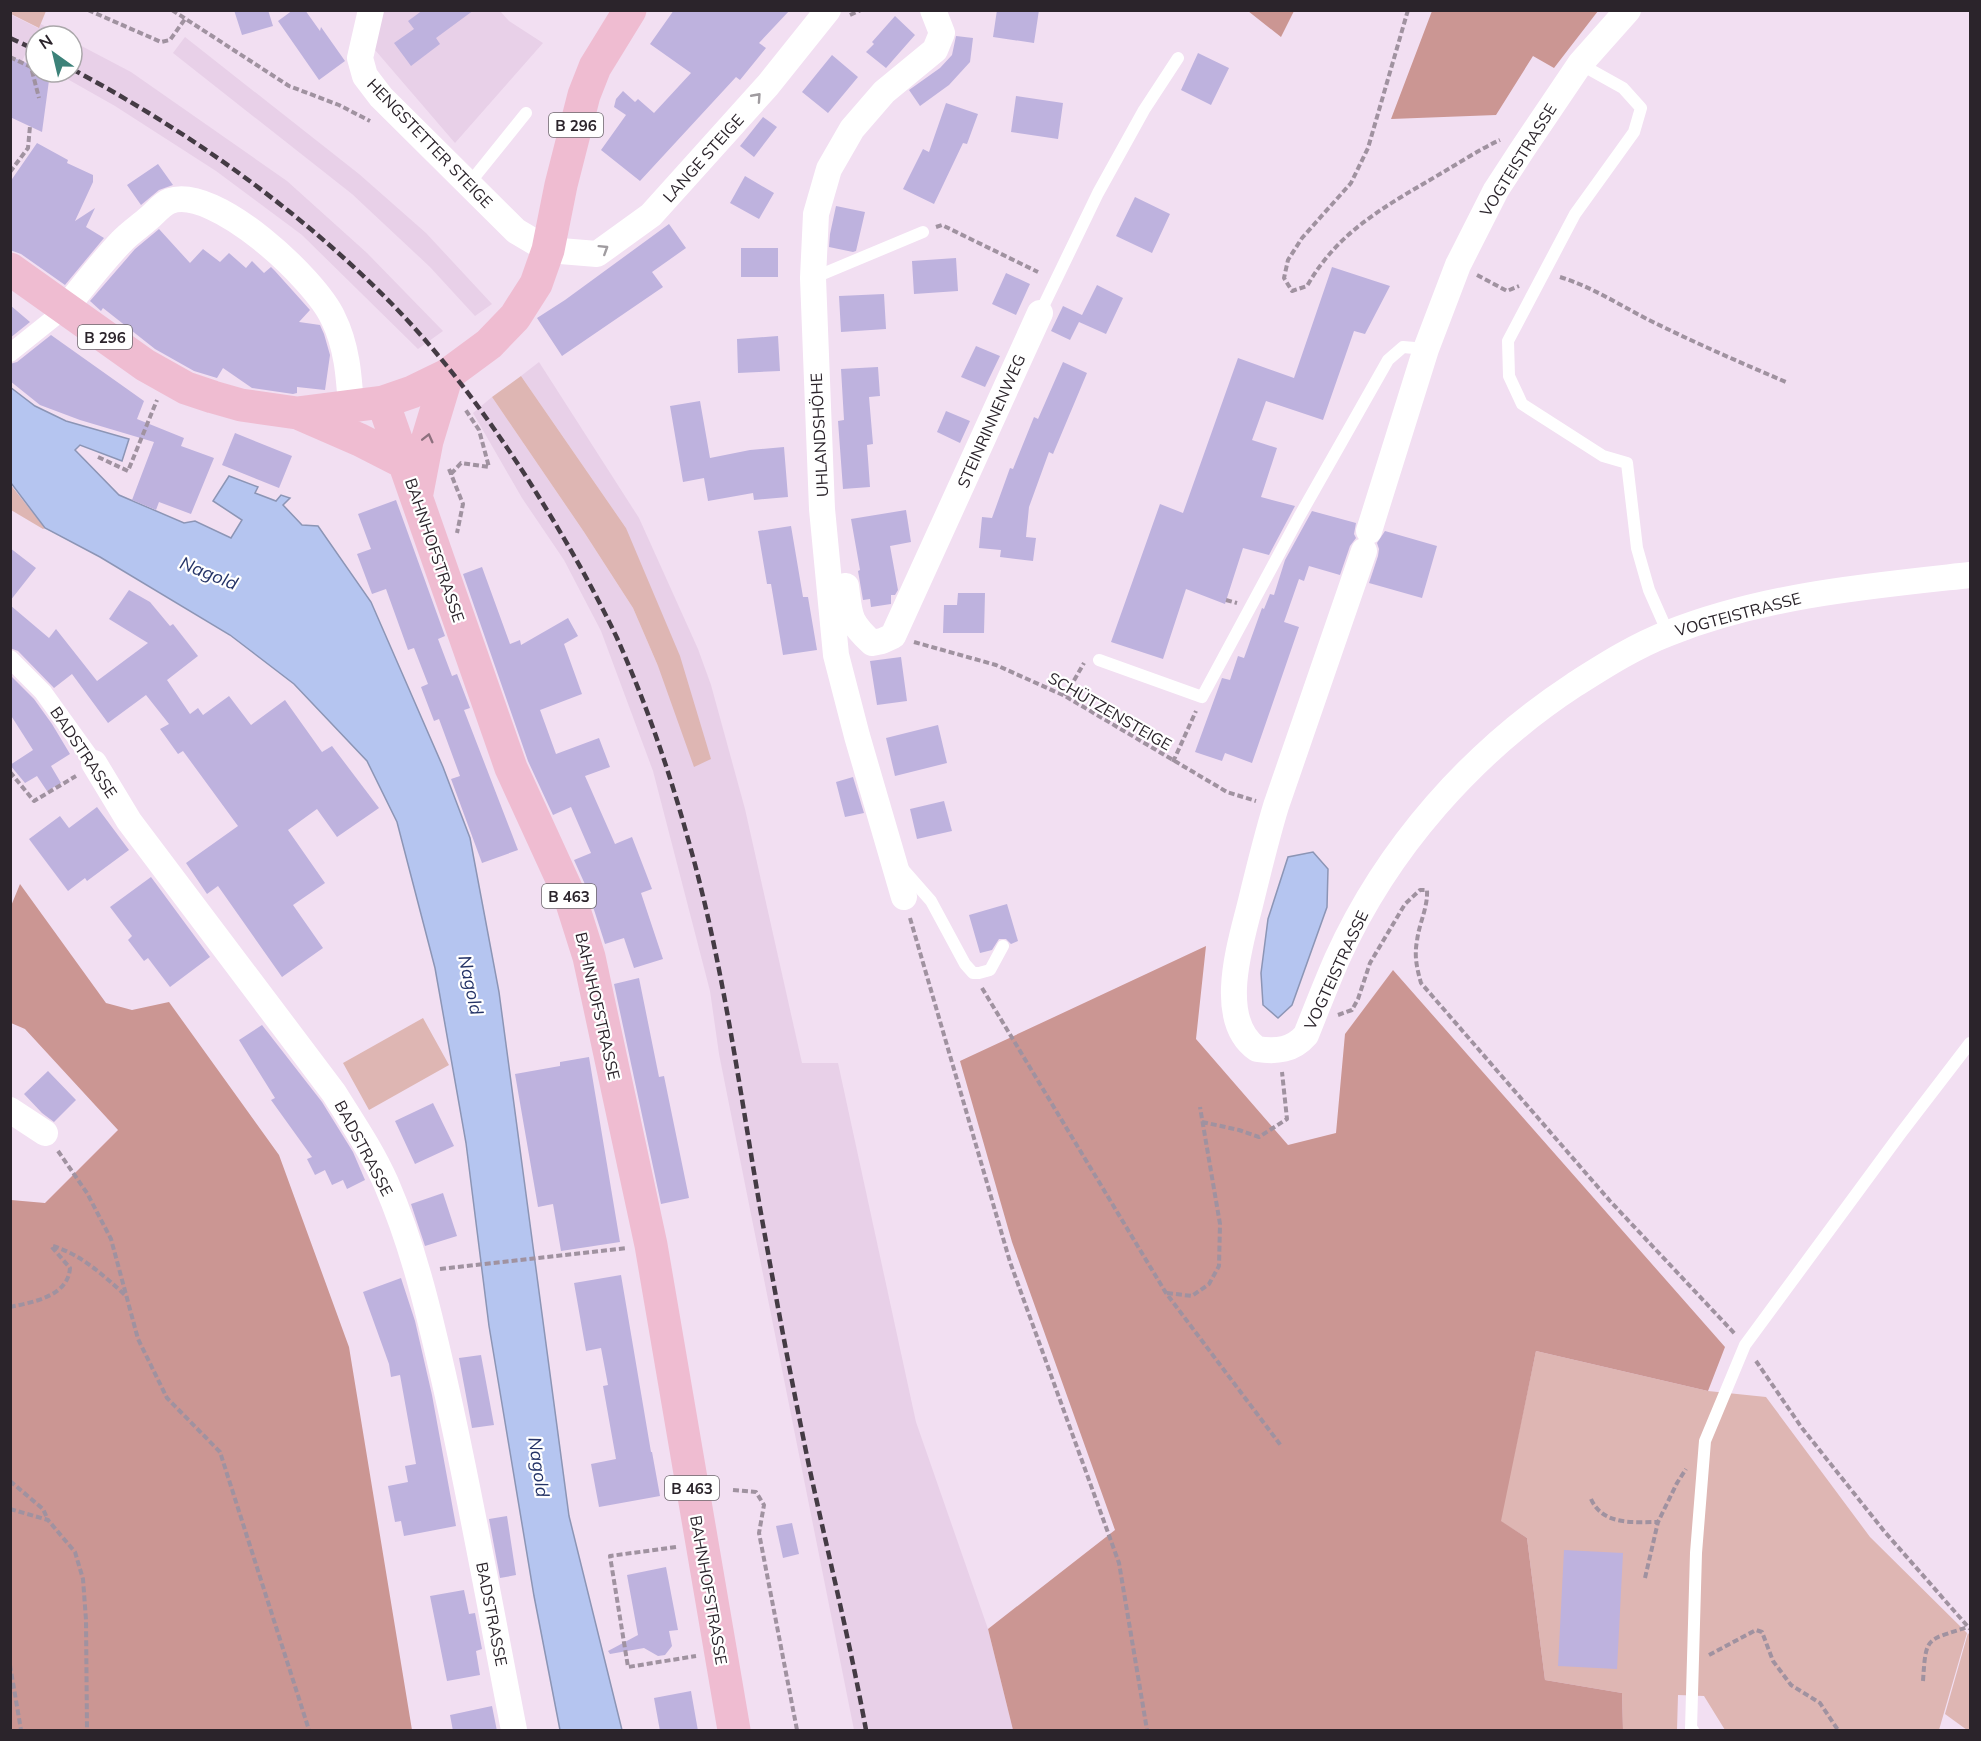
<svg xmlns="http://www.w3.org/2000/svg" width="1981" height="1741" font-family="Mulish,sans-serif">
<rect width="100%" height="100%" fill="#f2dff2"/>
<path fill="#e8d0e8" d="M379 10 500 11 509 21 543 43 455 143 369 43Z
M10 14 38 28 41 24 62 36H36V61L25 55 22 61 11 56Z
M185 37 359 174 426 233 492 304 475 316 430 267 352 194 173 53Z
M72 41 131 72 287 181 367 253 443 331 418 349 302 235 216 171 115 106 55 72H72Z
M539 362 639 518 698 649 711 685 745 809 802 1063H838L916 1422 988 1629 1013 1730H854L719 1054 710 991 653 771 601 631 564 560 522 498 473 413 492 397 584 532 633 608 658 666 626 528 521 376Z"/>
<path fill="#deb6b3" d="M10 11 11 10 46 11 39 28 11 14Z
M521 376 626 528 680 656 711 759 694 767 658 666 633 608 584 532 492 397Z
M10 484 45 528 43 529 11 510Z
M423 1018 449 1065 369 1110 343 1063Z
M1536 1351 1708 1391 1766 1397 1870 1537 1967 1633 1939 1730H1725L1704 1696 1678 1695 1677 1730H1623L1622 1693 1545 1680 1527 1538 1500 1521Z
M1968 1633 1970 1636V1730H1967L1945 1714Z"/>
<path fill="#cb9693" d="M1248 11H1294L1281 37Z
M1432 11V10L1598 11 1554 68 1533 56 1496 115 1391 119Z
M20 884 106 1003 132 1010 169 1002 279 1155 349 1347 412 1730H11V1200L45 1203 118 1130 25 1029 11 1023V906Z
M1206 946 1196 1039 1288 1145 1336 1133 1345 1034 1393 970 1725 1347 1708 1391 1536 1351 1501 1521 1527 1538 1545 1680 1622 1693 1623 1730H1013L988 1629 1115 1530 1012 1242 960 1061Z"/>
<path fill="#b5c5f0" stroke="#8c95b5" stroke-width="1.5" d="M10 387 35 406 66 421 129 439 122 461 80 445 75 450 119 495 184 523 195 521 231 538 242 520 213 501 229 476 258 487 255 493 276 501 281 495 290 498 283 505 302 525 318 526 371 602 443 767 470 838 499 992 569 1516 622 1730H560L534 1596 489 1326 466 1143 435 968 397 822 367 761 294 684 230 635 100 557 45 528 11 483Z
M1313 852 1328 869 1327 907 1292 1005 1278 1018 1263 1005 1261 973 1268 919 1288 857Z"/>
<path fill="#beb2de" d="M234 10H268L273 26 242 35Z
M293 10H305L320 31 321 27 345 61 319 80 278 21Z
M423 10H474L436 38 440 44 411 66 394 43 414 29 408 21Z
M674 10H790L759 43 766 48 740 80 736 77 640 181 601 150 626 115 614 107 616 99 623 91 635 102 638 99 654 113 691 73 650 44Z
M997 10H1039L1034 43 993 37Z
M895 16 915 35 886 68 866 52 874 44 872 42Z
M956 36 973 38 970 62 949 85 920 106 909 90 940 68 952 55Z
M1198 53 1229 68 1211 105 1181 90Z
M832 55 858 77 828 113 802 92Z
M10 56 36 67V72L50 73 42 132 10 117Z
M1016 96 1063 103 1058 139 1011 132Z
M946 103 978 114 967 144 963 143 934 204 903 189 923 149 929 152Z
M763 117 777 127 754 157 740 146Z
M37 143 68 160 67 163 93 175V182L75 221 95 208 86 227 104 238 65 285 21 254 10 250V182Z
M158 164 173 185 159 190 141 205 127 185Z
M745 176 774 193 759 219 730 203Z
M1135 197 1170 214 1152 253 1116 236Z
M836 206 865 212 856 251 853 252 829 247 830 234Z
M669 224 686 248 652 272 663 287 562 356 537 318 565 300Z
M159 229 190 263 203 249 220 262 229 253 246 268 252 261 264 273 271 267 275 271 310 310 299 322 320 325 324 334 330 355 325 390 297 387V393L293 394 252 388 223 368 217 378 194 371 155 349 103 308 101 311 90 301 135 249Z
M741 248H778V277H741Z
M956 258 958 291 914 294 912 261Z
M1332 267 1390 286 1365 334 1354 331 1323 420 1266 401 1252 440 1277 448 1261 497 1295 506 1269 555 1243 548 1225 604 1186 589 1163 659 1111 642 1160 504 1183 513 1238 358 1294 378Z
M1006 273 1030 284 1016 315 992 304Z
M1097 285 1123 298 1106 334 1079 322 1081 318 1070 340 1051 331 1063 306 1082 315Z
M884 294 886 329 841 332 839 296Z
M10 305 30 322 10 338Z
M51 335 144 401 137 419 184 438 181 446 214 458 191 514 159 502 156 510 132 500 154 442 80 420 40 405 10 381V364L17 362Z
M778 336 780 371 738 373 737 339Z
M976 346 1000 356 985 387 961 377Z
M1063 362 1087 373 1053 454 1049 452 1029 507 1026 537 1036 538 1033 561 1000 557 1001 550 979 548 982 517 992 518 1010 468 1013 469 1034 417 1038 419Z
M878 367 880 396 869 397 873 444 867 445 870 487 843 489 838 421 844 420 841 369Z
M700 401 710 458 750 450 784 447 788 497 754 500 753 493 708 501 704 478 683 482 670 406Z
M946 411 970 421 960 443 937 432Z
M235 433 292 456 279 488 222 465Z
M396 500 445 636 438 639 452 676 457 674 470 708 464 710 518 850 482 863 451 779 460 776 439 719 434 721 421 687 428 684 414 648 408 650 386 589 372 594 357 554 371 549 358 514Z
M906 510 911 542 890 546 898 590 895 595H891V604L871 607 870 599 863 600 858 571 860 570 851 519Z
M1312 511 1356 523 1354 534 1356 538 1350 546 1340 575 1309 566 1304 581 1299 579 1284 622 1299 627 1252 763 1225 753 1222 761 1195 752 1222 678 1230 680 1238 656 1244 658 1262 608 1264 609 1270 594 1274 595 1285 560Z
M791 526 803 597H808L817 650 783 655 771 584H767L758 531Z
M1385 531 1437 546 1422 598 1369 583 1378 556 1379 549 1377 543Z
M10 548 36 568 10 601Z
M482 567 510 644 520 640 521 645 568 618 578 636 564 644 582 694 540 710 556 754 599 738 610 767 585 776 615 844 632 837 652 889 641 893 663 959 634 968 624 938 605 944 588 891 574 860 591 853 571 807 553 815 528 761 463 574Z
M129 590 150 602 170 626 173 624 198 656 167 680 190 714 198 708 203 715 229 696 251 725 285 700 322 752 332 746 379 808 337 837 317 809 288 830 325 883 293 905 323 948 282 977 218 886 207 894 186 863 238 826 183 751 178 754 160 729 169 724 146 695 108 723 72 674 54 688 18 651 10 648V605L49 638 56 629 97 681 148 643 109 619Z
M958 593H985L984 633H943L944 605H957Z
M901 657 907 701 877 705 870 661Z
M10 675 34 699 52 724 70 754 51 766 61 783 47 791 37 776 25 783 10 765 33 750 10 714Z
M938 725 947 763 895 776 886 738Z
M853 777 864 813 845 817 836 782Z
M944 801 952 831 917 839 910 809Z
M97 807 129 850 87 881 85 878 68 891 29 839 60 816 69 828Z
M151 877 210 957 170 987 148 958 144 961 128 940 132 936 110 907Z
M1007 904 1018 941 1011 944 1006 939H999L992 950 980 953 969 915Z
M639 978 659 1077 664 1076 689 1198 661 1204 614 984Z
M262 1025 322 1102 353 1152 365 1180 347 1189 343 1180 332 1185 325 1170 315 1175 307 1159 312 1157 271 1100 275 1098 239 1040Z
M589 1057 620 1242 561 1251 553 1204 538 1207 515 1074 560 1066V1062Z
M48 1071 76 1100 54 1122 42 1113 24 1094Z
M433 1103 454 1146 415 1164 395 1121Z
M443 1193 457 1236 425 1246 411 1204Z
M621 1275 651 1452H652L660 1496 599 1507 591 1464 616 1459 603 1386 608 1385 601 1348 586 1351 574 1283Z
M401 1278 415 1321 432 1395 456 1526 404 1536 401 1521 395 1522 388 1486 408 1482 405 1466 416 1464 400 1375 391 1377 389 1364 363 1292Z
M481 1355 494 1425 472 1428 459 1358Z
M507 1516 516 1575 500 1578 489 1519Z
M792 1523 799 1554 783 1558 776 1526Z
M1564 1550 1623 1553 1617 1669 1558 1666Z
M666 1567 678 1630 669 1631 672 1646 665 1655 658 1656 644 1648 610 1654 608 1651 638 1635 627 1575Z
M464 1590 469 1614 475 1613 482 1649 476 1651 480 1675 447 1681 430 1596Z
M691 1691 698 1731H660L654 1698Z
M492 1706 497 1731H453L450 1715Z"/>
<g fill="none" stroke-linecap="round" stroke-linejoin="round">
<path stroke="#a092a0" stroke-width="4" stroke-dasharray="6 3" stroke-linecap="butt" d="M88 10 161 42 170 40 185 19
M172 10 289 86 339 105 370 121
M1408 10 1368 148 1351 183 1302 238 1288 260 1284 278 1292 291 1307 286C1339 230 1386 206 1440 174 1459 163 1480 149 1500 140
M850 15 861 10
M10 57 31 67 39 98
M10 172 28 148 30 126
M936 227 942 225 1038 272
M1477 275 1507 291 1519 286
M1560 277C1592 287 1618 304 1647 319 1693 342 1739 362 1786 382
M98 457 128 471 157 400
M449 469 463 504 457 533
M451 474 461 463 489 467 479 430 465 409
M1226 600 1237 603
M914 642 996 665 1065 696 1227 792 1256 801
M1065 696 1084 663
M1173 762 1196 711
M10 772 34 801 76 776
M910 918 1010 1262 1119 1563 1147 1730
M982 988 1166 1293 1282 1447
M1338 1015 1352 1010 1358 999 1370 963 1405 904 1420 890H1427C1428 908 1419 923 1417 941 1414 956 1417 969 1421 983L1610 1201 1735 1334
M1202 1122 1239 1130 1259 1137 1287 1119 1282 1072
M58 1151 87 1193 111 1239 138 1339 167 1398 220 1452 309 1730
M53 1246C82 1255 103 1275 125 1295
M440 1269 627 1248
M1167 1293 1192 1296 1209 1284 1219 1266 1220 1224 1200 1107
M10 1307C34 1302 68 1296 70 1268L51 1246
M1756 1361 1802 1428 1884 1531 1970 1629
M10 1481 43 1509 48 1520
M733 1490 756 1492 764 1505 759 1533 797 1730
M1591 1499C1603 1526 1634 1522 1658 1522L1677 1483 1686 1469
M10 1509 48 1520 75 1552 83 1579 86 1620 87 1730
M676 1547 610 1556 628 1667 696 1656
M1645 1578 1658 1522
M1709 1655 1756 1630 1762 1632 1773 1661 1791 1685 1820 1703 1838 1730
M10 1665 21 1730
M1923 1681C1926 1635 1926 1641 1968 1627"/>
<path stroke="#fff" stroke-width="12" d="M1580 64 1623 88 1641 108 1634 132 1575 214 1508 341 1509 376 1522 404 1603 456 1627 463 1637 548 1649 590 1668 633
M468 185 526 113
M813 278 923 232
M1040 313 1098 193 1144 110 1178 58
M1099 660 1202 697 1299 517 1388 360 1403 347 1426 349
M902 868 931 901 965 964 973 973H979L990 970 1003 946
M1693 1730 1691 1729 1696 1553 1705 1441 1745 1345 1901 1133 1970 1043"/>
<path stroke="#fff" stroke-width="18" d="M10 353 65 309
M10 659 43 692 94 763"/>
<path stroke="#fff" stroke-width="26" d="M371 10 360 58 365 76 381 97 516 231 548 250 597 254 651 215 768 85 828 10
M65 309C83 286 101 263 121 242 129 233 140 226 149 218 155 213 162 204 170 201 215 185 315 279 333 318 347 346 349 376 351 407
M1369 531 1426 349 1458 265 1496 190 1522 150 1580 64 1628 10
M1364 551 1276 806C1266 839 1258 872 1250 905 1240 945 1216 1020 1257 1049 1277 1052 1293 1050 1306 1035 1316 1010 1326 984 1337 959 1387 848 1472 752 1574 685 1604 666 1635 646 1669 633 1765 595 1869 586 1970 575
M846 586C850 616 848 621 872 643L882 641 893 636 1040 313
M94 763 129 821 334 1093C352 1122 372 1151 386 1183 415 1250 431 1321 447 1392 472 1504 492 1617 514 1730
M904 897 857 736 836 655 822 509 813 278 816 214 829 169 852 129 884 92 935 50 942 33 933 10
M10 1110 45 1133"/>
<path stroke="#efbcd1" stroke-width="33" d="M10 269 145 365 186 388 213 397 241 405 297 413 383 402 412 392 447 375 489 344 515 317 536 284 548 250 561 185 584 95 595 67 630 10
M383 402 511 768 570 897 589 957 651 1245 734 1730
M298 413 360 440 405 463
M417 493 427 441 447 375"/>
<path stroke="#443b44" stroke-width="4.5" stroke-dasharray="9 4.5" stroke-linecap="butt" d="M10 38 36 50
M72 69C188 131 298 209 391 303 443 356 487 416 527 478 560 530 591 583 617 638 646 703 669 770 688 839 726 972 742 1111 767 1247 780 1320 794 1393 809 1466 828 1554 850 1642 866 1730"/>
</g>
<defs><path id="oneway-chevron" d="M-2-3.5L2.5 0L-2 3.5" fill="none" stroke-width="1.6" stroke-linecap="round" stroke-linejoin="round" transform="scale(1.5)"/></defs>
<g stroke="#a09ca0">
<use href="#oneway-chevron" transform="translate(757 97) rotate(-48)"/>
<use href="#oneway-chevron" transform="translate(604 249) rotate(-32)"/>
</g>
<use stroke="#8d707e" href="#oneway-chevron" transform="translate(428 438) rotate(-76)"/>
<g text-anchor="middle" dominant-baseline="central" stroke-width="4.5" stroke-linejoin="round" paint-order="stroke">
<g fill="#fff" stroke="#6b666b" stroke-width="1.5">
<rect x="549" y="113" width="54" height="24" rx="4.5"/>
<rect x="78" y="325" width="54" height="24" rx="4.5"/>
<rect x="542" y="884" width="54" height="24" rx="4.5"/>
<rect x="665" y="1476" width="54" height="24" rx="4.5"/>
</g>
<g font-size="15" font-weight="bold" fill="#2b242b">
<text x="576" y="125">B 296</text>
<text x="105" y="337">B 296</text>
<text x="569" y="896">B 463</text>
<text x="692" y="1488">B 463</text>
</g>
<g font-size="16" fill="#2b242b" stroke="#fff">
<text transform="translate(430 143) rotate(46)">HENGSTETTER STEIGE</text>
<text transform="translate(703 158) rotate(-48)">LANGE STEIGE</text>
<text transform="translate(1518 160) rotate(-58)">VOGTEISTRASSE</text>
<text transform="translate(991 421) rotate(-66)">STEINRINNENWEG</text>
<text transform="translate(819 435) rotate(-93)">UHLANDSHÖHE</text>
<text transform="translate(435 550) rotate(71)">BAHNHOFSTRASSE</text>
<text transform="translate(1738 614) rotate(-15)">VOGTEISTRASSE</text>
<text transform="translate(1110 711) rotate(30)">SCHÜTZENSTEIGE</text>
<text transform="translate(84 752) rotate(56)">BADSTRASSE</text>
<text transform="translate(1336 970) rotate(-65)">VOGTEISTRASSE</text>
<text transform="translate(598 1006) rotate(77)">BAHNHOFSTRASSE</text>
<text transform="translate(364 1148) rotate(62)">BADSTRASSE</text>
<text transform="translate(709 1590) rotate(80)">BAHNHOFSTRASSE</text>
<text transform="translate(492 1614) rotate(79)">BADSTRASSE</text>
</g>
<g font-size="18" font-style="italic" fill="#243367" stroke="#fff">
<text transform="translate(209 573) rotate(22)">Nagold</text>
<text transform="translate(471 985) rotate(78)">Nagold</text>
<text transform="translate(539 1467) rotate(82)">Nagold</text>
</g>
</g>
<rect width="1981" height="1741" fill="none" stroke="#2b242b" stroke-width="24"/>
<g transform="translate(54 54) rotate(326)"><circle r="28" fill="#ffffff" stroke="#aaa7aa" stroke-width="1.5"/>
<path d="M0-4.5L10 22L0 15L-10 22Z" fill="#3c8279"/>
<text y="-9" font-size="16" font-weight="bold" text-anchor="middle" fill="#2b242b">N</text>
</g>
</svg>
